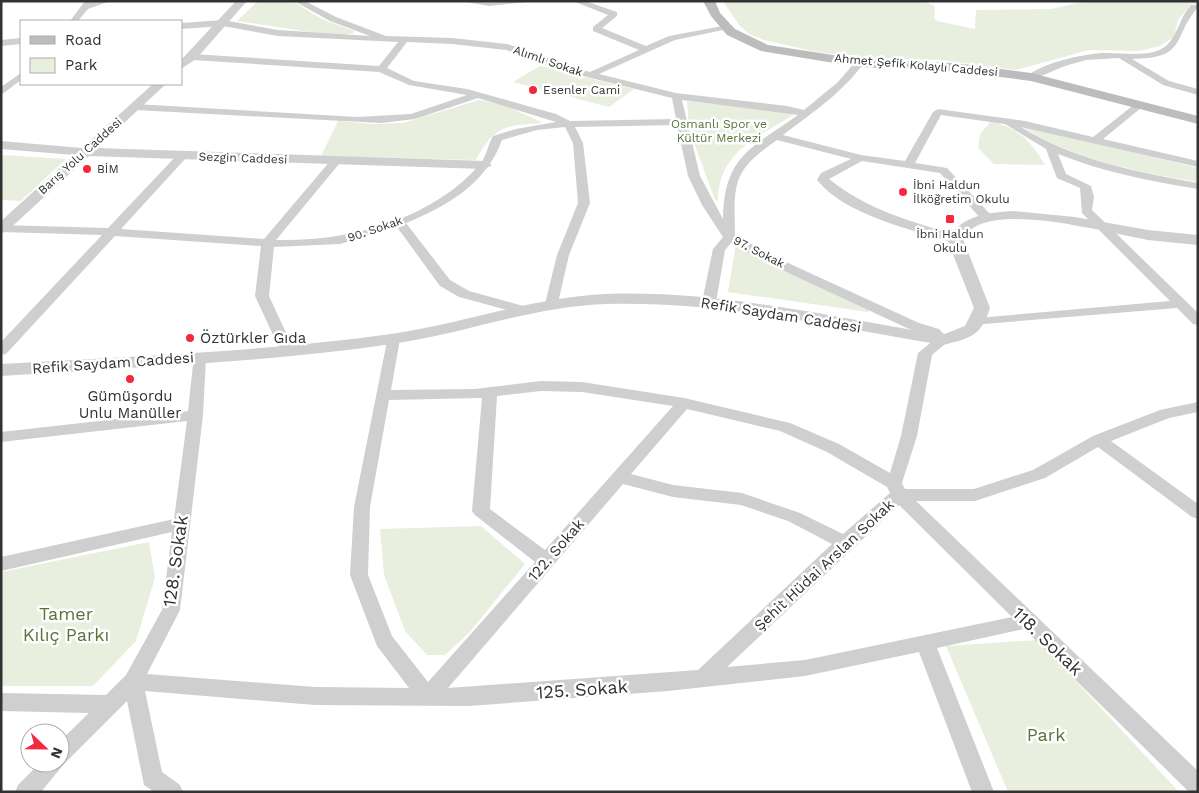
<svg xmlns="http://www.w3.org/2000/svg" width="1199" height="793" font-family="'Work Sans',sans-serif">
<rect width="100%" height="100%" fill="#fff"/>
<path fill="#e9efdf" d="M258 1H292L322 19 354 31V33L337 36 237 21Z
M723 1H924L935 6 934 18 937 21 975 29 976 10 1051 9 1087 1H1198V4L1190 5 1178 20 1174 37 1160 46 1140 51 1089 50 1016 70 942 60 859 58 812 51 764 40 749 34 739 25Z
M540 66 633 89H634L609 107 513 82Z
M479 100 502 104 543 123C506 126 495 124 476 160L321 156 338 121 373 124 403 123Z
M687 101 783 112 793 115C757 138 718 152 718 201L715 200 689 129Z
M991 121C1019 129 1030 140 1045 165L994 164 978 148 980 134Z
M1018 124 1198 168V182C1136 172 1071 159 1018 124Z
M1 156 2 155 66 159 21 201 1 200Z
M737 237 874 307 868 312 728 292Z
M481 526 525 564 469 633 445 655H427L405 631 384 575 380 529Z
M149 542 155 578 136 641 93 686H1V572Z
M1038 640 1179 792H1008L946 646Z"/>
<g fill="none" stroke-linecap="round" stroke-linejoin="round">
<path fill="#cfcfcf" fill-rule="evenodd" d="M85 1H110L88 9 78 21H70Z
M294 1H305L336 17 386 36 452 38 507 44 590 72 639 50 593 31V27L608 15 573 1H585L617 12V16L602 28 646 46 669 36 728 25V29L675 40 599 74 676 93 787 106 804 110 838 82 856 61H862L864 63C842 93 812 113 783 135L861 155 905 161 933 112 938 109 1025 121 1093 137 1135 104H1141V108L1103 139 1198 161V167L1021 127C1075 160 1136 172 1198 183V189C1150 181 1103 172 1058 154L1066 174 1091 186 1094 197 1092 210 1198 313V325L1193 324 1177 308 972 325 970 322 977 318 1170 301 1082 213 1080 188 1057 178 1046 149 1005 124 941 115 915 163 947 168 990 214V220H982L940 173 862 161 829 179C867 210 913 222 959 236L961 239 959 242H951C910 229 845 215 817 180L821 173 851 159 777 140C732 171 734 182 735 235L775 257 919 323 939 329 950 340 932 355 917 436 902 483 905 489H974L1033 470 1093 436 1160 410 1198 402V412L1169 418 1111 441 1198 504V519L1192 517 1098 447 1045 478 975 501H916L1198 771V792H1189L1024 629 937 648 994 792H972L919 652 805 676 668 691 469 706 315 705 145 691 162 772 180 785 183 792H154L144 785 127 701 64 764 41 792H15L18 785 40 763H60V741L89 713 1 711V693L106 695 126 675 162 610 172 532 1 571V557L174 519 187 421 1 442V432L188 411 194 355H204L206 358 203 415 180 610 147 674 315 687 409 688 377 646 350 575 354 507 388 336H398L400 339 391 390 475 389 541 381 582 382 684 398 790 423 839 444 890 473 901 436 918 353 934 340 929 335 909 329 767 263 731 243 725 250 716 302 714 305H704L702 302 713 249 723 237 702 205 688 176 677 125 575 127 583 143 590 203 569 255 557 307H547L545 304 557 255 578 203 573 143 565 127 537 130 502 140C487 183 446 207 406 223L450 280 469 291 527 307 529 310 527 313 522 314 459 297 440 286 397 227 340 244 274 247 269 296 294 350 287 354 280 350 255 296 261 246 115 236 6 354 1 355V342L102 235 2 232 1 225 108 228 178 154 182 153 187 156 186 158 121 229 264 239 331 160 335 159 340 162 339 164 276 240C347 242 433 220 481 163 487 155 488 144 493 136L516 129 556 122 478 98 415 119 381 123 135 110 130 107 135 104 357 117 411 114 467 95 409 85 379 72 192 60 187 57 192 54 379 66 398 42 278 36 223 26 181 29V23L223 20 278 30 370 36 330 21ZM407 42 452 44 506 50 587 77 672 98 676 119 570 121 556 114 467 89 414 81 387 68ZM682 100 798 115C752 148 724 155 723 219L700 176ZM541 391 582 392 673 406 545 550 490 509 497 396ZM482 398 472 511 475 515 535 562 428 682 392 636 368 575 370 507 389 400ZM687 409 780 431 827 452 887 487 890 493 843 534 800 513 742 493 673 485 631 474ZM623 484 673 497 741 505 788 521 832 544 698 670 448 688ZM899 505 1012 617 805 660 727 667Z
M460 1H537L489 6Z
M1191 5H1197L1198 7C1171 39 1188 58 1132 59L1169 81 1198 89V95L1163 85 1119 58 1086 60 1065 66 1034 79 1026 77C1041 63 1083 54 1103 53 1122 52 1152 59 1167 45 1178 35 1180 16 1191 5Z
M21 38V44L1 46V40Z
M21 73V80L1 95V87Z"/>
<path fill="#cfcfcf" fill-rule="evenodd" d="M236 1H247L196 59 181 69V60Z
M153 84H166L97 148 485 161 492 165 485 169 89 156 6 232 1 233V221L74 155 1 149V141L82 148Z
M1014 211 1075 217 1148 230 1198 235V245C1181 243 1164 242 1148 240 1106 233 1010 205 973 228 969 230 966 236 963 239L990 308C981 336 971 338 943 345 832 327 720 301 607 304 533 306 464 334 392 344 263 363 131 367 1 376V364C131 356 262 352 391 334 463 324 533 297 606 294 719 290 831 317 942 335L965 326 974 308 947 239C965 214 986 213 1014 211Z"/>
<path fill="#bcbcbc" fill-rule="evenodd" d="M703 1H715L720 13 735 29 768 45 859 59 955 63 1031 73 1198 116V124L1031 81 955 71 859 67 761 51 727 35 711 16Z"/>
</g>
<g fill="#f5283e" stroke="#fff" stroke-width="2">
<circle cx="533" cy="90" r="5"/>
<circle cx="87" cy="169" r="5"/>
<circle cx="903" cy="192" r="5"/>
<rect x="945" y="214" width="10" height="10" rx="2.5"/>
<circle cx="190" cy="338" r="5"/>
<circle cx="130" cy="379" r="5"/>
</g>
<g text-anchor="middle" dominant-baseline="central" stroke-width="5" stroke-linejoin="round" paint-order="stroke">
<g font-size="12" fill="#323232" stroke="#fff">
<text transform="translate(548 61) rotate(19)">Alımlı Sokak</text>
<text transform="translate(916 65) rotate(5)">Ahmet Şefik Kolaylı Caddesi</text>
<text transform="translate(80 156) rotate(-42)">Barış Yolu Caddesi</text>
<text transform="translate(243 158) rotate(2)">Sezgin Caddesi</text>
<text transform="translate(375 229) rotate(-19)">90. Sokak</text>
<text transform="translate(759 252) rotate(27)">97. Sokak</text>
</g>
<g font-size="12" fill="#323232" stroke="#fff" text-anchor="start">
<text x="543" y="90">Esenler Cami</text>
<text x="97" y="169">BİM</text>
<text x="913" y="185">İbni Haldun<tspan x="913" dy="14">İlköğretim Okulu</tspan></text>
<text x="950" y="234" text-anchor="middle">İbni Haldun<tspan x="950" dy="14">Okulu</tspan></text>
</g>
<g font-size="12" fill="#57733a" stroke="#fff">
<text x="719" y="124">Osmanlı Spor ve<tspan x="719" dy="14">Kültür Merkezi</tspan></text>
</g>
<g font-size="15" fill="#323232" stroke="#fff">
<text transform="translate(781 315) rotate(9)">Refik Saydam Caddesi</text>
<text transform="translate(113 363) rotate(-4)">Refik Saydam Caddesi</text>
<text transform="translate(556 550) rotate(-49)">122. Sokak</text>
<text transform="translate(824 565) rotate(-43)">Şehit Hüdai Arslan Sokak</text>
</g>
<g font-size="15" fill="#323232" stroke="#fff" text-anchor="start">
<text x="200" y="338">Öztürkler Gıda</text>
<text x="130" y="396" text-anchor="middle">Gümüşordu<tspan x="130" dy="17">Unlu Manüller</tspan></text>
</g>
<g font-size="18" fill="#323232" stroke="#fff">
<text transform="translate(175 561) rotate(-82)">128. Sokak</text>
<text transform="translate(1048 641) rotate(44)">118. Sokak</text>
<text transform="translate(582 689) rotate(-4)">125. Sokak</text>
</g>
<g font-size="18" fill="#57733a" stroke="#fff">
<text x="66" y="613">Tamer<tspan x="66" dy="21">Kılıç Parkı</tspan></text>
<text x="1046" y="734">Park</text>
</g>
</g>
<rect width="1199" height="793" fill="none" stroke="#323232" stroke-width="5"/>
<rect x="20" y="20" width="162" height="65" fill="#ffffff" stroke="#adadad"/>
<rect x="30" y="36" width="25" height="8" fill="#bcbcbc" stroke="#adadad"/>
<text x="65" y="45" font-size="15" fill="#323232">Road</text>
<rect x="30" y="58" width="25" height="15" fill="#e9efdf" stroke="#adadad"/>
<text x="65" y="70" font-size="15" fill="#323232">Park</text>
<g transform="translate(45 748) rotate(112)"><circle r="24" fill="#ffffff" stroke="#adadad"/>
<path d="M0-4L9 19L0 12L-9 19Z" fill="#f5283e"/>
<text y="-8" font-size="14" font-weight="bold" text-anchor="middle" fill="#323232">N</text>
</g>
</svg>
